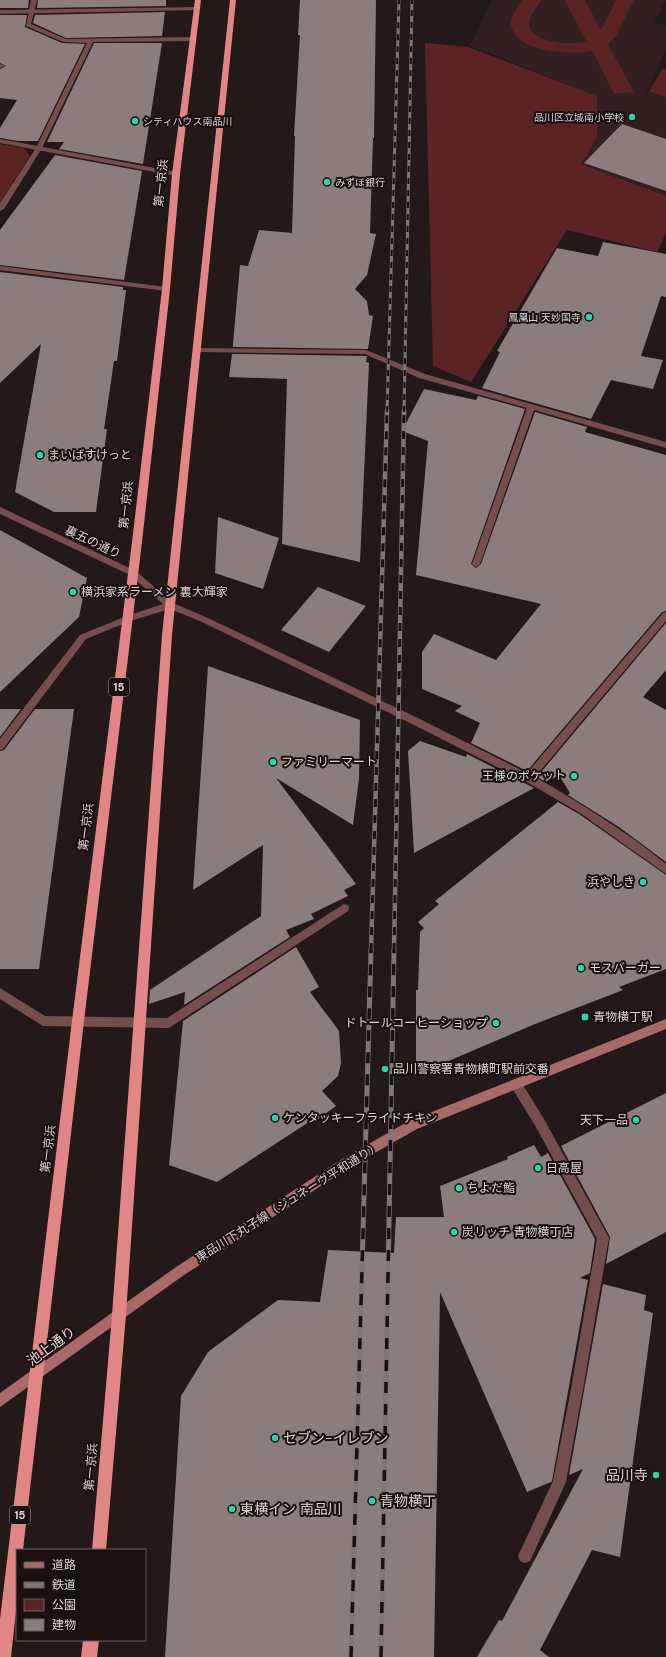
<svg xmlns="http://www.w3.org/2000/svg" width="666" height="1657" font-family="'DM Sans','Noto Sans JP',sans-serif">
<rect width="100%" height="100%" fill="#241919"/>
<path fill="#31201f" d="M492 0H666L654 23 666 25V49L646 92 666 97V196L581 164 597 138V96L470 46Z"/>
<path fill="#5b2324" d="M522 0H541C537 7 530 15 529 23 528 43 574 46 586 41L565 0H585L601 30 616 0H634L616 36 608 44 634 92 614 94 592 51C572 55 515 53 511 25 510 17 518 7 522 0Z
M425 43 468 47 597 96V138L581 164 666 196V233L657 252 567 230 471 382 433 366Z
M662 69H666V97L649 92Z
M0 144 24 148 30 156 0 202Z"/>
<path fill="#8b7d7c" d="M0 0H29L28 8H0Z
M38 0H166V6L37 8Z
M300 0H376L374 138H373L370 233 376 234 367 275 355 289 367 301 369 315 373 316 368 349 233 347V344L240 265 248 266 259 230 292 233 295 136H294L300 35H298Z
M165 12 162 36 66 38 33 23 35 15Z
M0 15H27L25 27 62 43 85 44 38 141H18L0 138V128L17 100 0 98V69L6 66 0 63Z
M94 43H162L143 164 59 149 64 142H47Z
M622 124 666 139V191L584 163Z
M55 155 142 171 124 280 0 265V230Z
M603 242 666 254V297L661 296 641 356 663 360 653 389 611 380 591 419 482 388 500 352 497 351 557 248 598 256Z
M0 272 123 287V290H126L117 361H114L104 429H107L96 512H54L15 492 41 344 0 383Z
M232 354 367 356 366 362 369 363 360 562 282 544 287 379 229 377Z
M424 389 476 400 478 396 525 409 471 564 476 568 481 564 535 412 587 427 585 432 666 455V611L662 612 527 771 471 743 480 723 455 711 462 706 422 689V652L434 634 496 660 541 604 416 575 428 441 402 431Z
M218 517 279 538 263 589 215 573Z
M0 530 87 578 79 617 0 692Z
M318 587 366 606 329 652 281 630Z
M666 623V670L643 697 666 710V862L619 827 568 795 570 793 559 775 546 782 537 777Z
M208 666 360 720 359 779 353 825 276 778 356 884 344 890 348 896 311 914 314 919 286 930 290 937 184 1005 185 992 149 1004 150 990 261 916 263 845 193 890Z
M0 709H21L0 737Z
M35 709H74L39 969H0V751L4 750Z
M420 741 466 757 467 754 534 788 414 853 408 751Z
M558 802 579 814 666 875V969L619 987 623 990 535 1024 439 1065 416 1073V990H418L420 932 424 928 418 922 439 904 435 901Z
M296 947 319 987 310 992 339 1031 341 1063 338 1076 322 1091 336 1106 311 1124 309 1122 217 1182 169 1165 183 1021Z
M666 1093V1232L606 1264 610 1237 561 1146Z
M534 1145 541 1157 548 1153 595 1239 590 1273 580 1278 588 1280 552 1481 551 1482 527 1492 440 1292 434 1657H165L181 1396 208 1352 278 1300 320 1302 328 1250 394 1253 396 1217H444L440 1186 508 1159 507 1157Z
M603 1284 646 1295 644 1310 653 1313 620 1557 592 1550 540 1650 549 1657H477L499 1620 502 1621 583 1469 569 1475Z"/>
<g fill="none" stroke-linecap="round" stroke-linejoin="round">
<path fill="#754e4c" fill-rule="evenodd" d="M31 0H37L31 24 66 39 193 37 196 39 193 41 93 42 42 148 4 209 0 211V203L36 148 87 43 63 42 26 26Z
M0 64 4 65 5 66 0 68Z
M344 904 348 905 349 908 348 911 172 1026 168 1028 164 1026 163 1023 164 1020Z"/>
<path fill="#754e4c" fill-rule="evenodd" d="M200 7V9L198 10 0 14V10Z
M0 139 176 172 179 174 176 176 0 143Z
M0 266 166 287 170 289 166 291 0 270Z
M194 348 366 350 425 374 666 442V448L534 410 480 564 476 567 472 564 527 408 419 378 365 354 197 352 193 350Z
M0 507 136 571 173 603 208 618 418 718 527 773 663 613 666 612V621L535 777C582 804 624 830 666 864V874L580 813 525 781 412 724 202 622 170 609 130 621 86 639 3 749 0 750V739L80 635 124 617 163 604 130 575 0 514Z
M0 988 45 1016 168 1018 172 1020 173 1023 172 1026 168 1028 43 1026 0 999Z
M516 1079 520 1080 544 1119 609 1238 583 1389 566 1482 530 1561 525 1563 520 1561 518 1556 553 1481 571 1389 597 1239 536 1127 512 1088 510 1084 512 1080Z"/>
<path fill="#a86967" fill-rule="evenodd" d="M666 1019V1029L417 1129 350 1167 184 1275 0 1407V1393L176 1267 342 1159 409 1121Z"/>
<path fill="#e18684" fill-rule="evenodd" d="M195 0H201L180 174 170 289 142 542 84 1021 23 1550H17V1602L11 1657H0V1619L72 1021 132 542 162 289 172 174Z
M230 0H236L172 635 126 1315 106 1550H92L112 1315 162 635Z
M83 1640H99L97 1657H81Z"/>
<g stroke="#7f7676" stroke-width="3">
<path id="rail-far2" d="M387 412 399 0
M404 412 412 0"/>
</g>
<g stroke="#7f7676" stroke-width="4.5">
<path id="rail-far1" d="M371 951 387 411
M394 951 404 411"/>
</g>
<g stroke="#7f7676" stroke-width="5">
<path id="rail" d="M351 1657 371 950
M381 1657 394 950"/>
</g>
<use href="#rail-far2" stroke="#1b1010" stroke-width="2" stroke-dasharray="6" stroke-linecap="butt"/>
<use href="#rail-far1" stroke="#1b1010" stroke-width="3" stroke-dasharray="8" stroke-linecap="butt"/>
<use href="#rail" stroke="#1b1010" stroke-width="3.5" stroke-dasharray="11" stroke-linecap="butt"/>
</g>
<g fill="#2bd5ac" stroke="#1b1010" stroke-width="1.5">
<circle cx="632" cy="117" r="4"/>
<circle cx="135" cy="121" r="4"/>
<circle cx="327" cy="182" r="4"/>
<circle cx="589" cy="317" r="4"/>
<circle cx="40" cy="455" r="4"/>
<circle cx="73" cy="592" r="4"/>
<circle cx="273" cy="762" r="4"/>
<circle cx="574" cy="776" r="4"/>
<circle cx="643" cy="882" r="4"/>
<circle cx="581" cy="968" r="4"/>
<rect x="581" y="1013" width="8" height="8" rx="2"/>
<circle cx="496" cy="1023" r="4"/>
<circle cx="385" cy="1069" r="4"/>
<circle cx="275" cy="1118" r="4"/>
<circle cx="636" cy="1120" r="4"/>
<circle cx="538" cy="1168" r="4"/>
<circle cx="459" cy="1188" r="4"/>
<circle cx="454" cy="1232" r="4"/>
<circle cx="275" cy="1438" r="4"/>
<circle cx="656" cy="1475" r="4"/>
<circle cx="372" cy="1501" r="4"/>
<circle cx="232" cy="1509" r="4"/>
</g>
<g text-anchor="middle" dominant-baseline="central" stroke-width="4" stroke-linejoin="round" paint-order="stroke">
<g font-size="10" fill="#ddd5d5" stroke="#1b1010" text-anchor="end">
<text x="624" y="117">品川区立城南小学校</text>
<text x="143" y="121" text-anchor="start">シティハウス南品川</text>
<text x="335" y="182" text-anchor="start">みずほ銀行</text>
<text x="581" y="317">鳳凰山 天妙国寺</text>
</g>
<g fill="#1b1010" stroke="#a39a9a" stroke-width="1">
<rect x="109" y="678" width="20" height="18" rx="3"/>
<rect x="10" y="1506" width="20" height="18" rx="3"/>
</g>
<g font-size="11" font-weight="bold" fill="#ddd5d5">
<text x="119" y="687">15</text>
<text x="20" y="1515">15</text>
</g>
<g font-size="12" fill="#ddd5d5" stroke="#1b1010">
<text transform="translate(161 183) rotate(-84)">第一京浜</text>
<text transform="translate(126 505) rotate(-84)">第一京浜</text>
<text transform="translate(93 542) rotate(25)">裏五の通り</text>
<text transform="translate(86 827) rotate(-83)">第一京浜</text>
<text transform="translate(48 1149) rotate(-83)">第一京浜</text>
<text transform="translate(288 1202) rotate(-32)">東品川下丸子線（ジュネーヴ平和通り）</text>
<text transform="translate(91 1467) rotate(-85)">第一京浜</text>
</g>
<g font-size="12" fill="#ddd5d5" stroke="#1b1010" text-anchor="start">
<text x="48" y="455">まいばすけっと</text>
<text x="81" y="592">横浜家系ラーメン 裏大輝家</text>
<text x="281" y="762">ファミリーマート</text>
<text x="566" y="776" text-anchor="end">王様のポケット</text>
<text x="635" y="882" text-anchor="end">浜やしき</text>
<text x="589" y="968">モスバーガー</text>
<text x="593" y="1017">青物横丁駅</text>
<text x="488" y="1023" text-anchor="end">ドトールコーヒーショップ</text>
<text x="393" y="1069">品川警察署青物横町駅前交番</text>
<text x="283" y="1118">ケンタッキーフライドチキン</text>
<text x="628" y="1120" text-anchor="end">天下一品</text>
<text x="546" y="1168">日高屋</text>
<text x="467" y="1188">ちよだ鮨</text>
<text x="462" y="1232">炭リッチ 青物横丁店</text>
</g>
<g font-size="14" fill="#ddd5d5" stroke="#1b1010">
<text transform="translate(51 1346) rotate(-36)">池上通り</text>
</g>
<g font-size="14" fill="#ddd5d5" stroke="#1b1010" text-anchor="start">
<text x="283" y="1438">セブン-イレブン</text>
<text x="648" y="1475" text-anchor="end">品川寺</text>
<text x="380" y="1501">青物横丁</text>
<text x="240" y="1509">東横イン 南品川</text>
</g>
</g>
<rect x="16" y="1549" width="130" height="92" fill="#1b1010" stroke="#695f5f"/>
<rect x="24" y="1562" width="20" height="6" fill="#a86967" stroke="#695f5f"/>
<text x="52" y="1569" font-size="12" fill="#ddd5d5">道路</text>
<rect x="24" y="1582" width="20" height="6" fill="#7f7676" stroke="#695f5f"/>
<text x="52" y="1589" font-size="12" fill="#ddd5d5">鉄道</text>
<rect x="24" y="1599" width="20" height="12" fill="#5b2324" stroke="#695f5f"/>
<text x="52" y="1609" font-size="12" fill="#ddd5d5">公園</text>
<rect x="24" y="1619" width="20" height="12" fill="#8b7d7c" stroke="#695f5f"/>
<text x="52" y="1629" font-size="12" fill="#ddd5d5">建物</text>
</svg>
